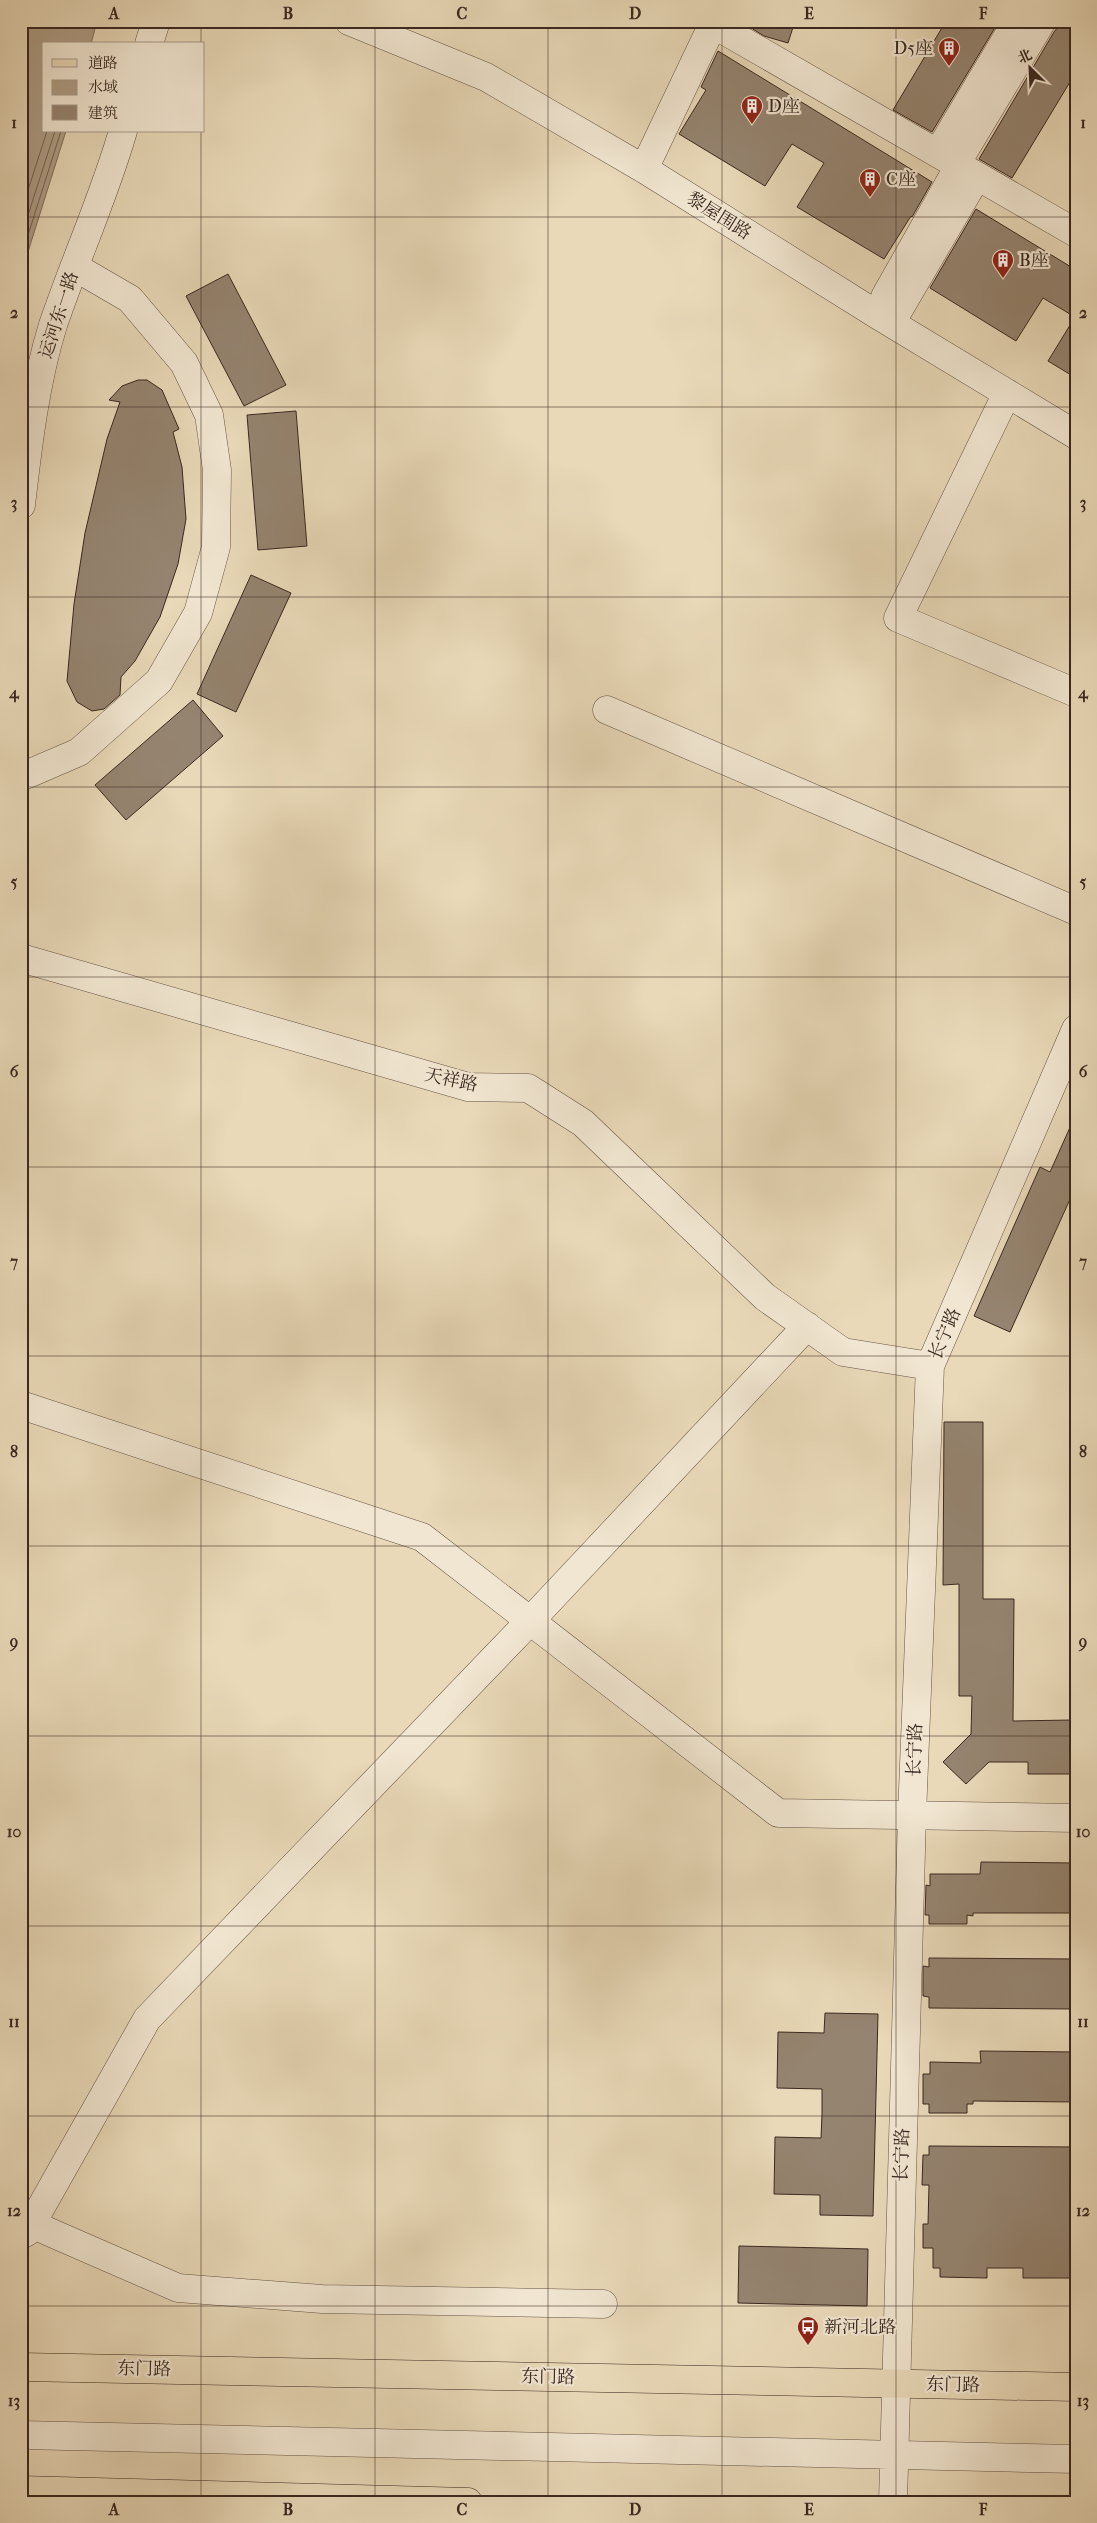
<svg xmlns="http://www.w3.org/2000/svg" width="1097" height="2523" font-family="'IM FELL French Canon','Noto Serif SC',serif">
<rect width="100%" height="100%" fill="#e9d9b8"/>
<filter id="stains"><feTurbulence type="fractalNoise" baseFrequency=".004" numOctaves="4"/><feColorMatrix values="0 0 0 0 .2 0 0 0 0 .09 0 0 0 0 .02 0 0 0 .5 -.17"/></filter>
<radialGradient id="worn" r=".72"><stop offset=".6" stop-color="#630" stop-opacity="0"/><stop offset="1" stop-color="#630" stop-opacity=".3"/></radialGradient>
<path fill="#ae9d85" stroke="#806e5d" d="M21 21H97L91 44H44V131H66L21 274Z"/>
<g fill="none" stroke-linecap="round" stroke-linejoin="round">
<path stroke="#746253" stroke-width="1" d="M21 212 47 131
M21 237 55 131
M21 257 61 131"/>
</g>
<path fill="#958470" stroke="#3a2821" d="M740 21H795L788 43 764 36Z
M946 21H999L932 132 893 110Z
M1062 22 1076 30V72L1012 178 979 159 1054 32Z
M718 51 932 182 912 217 911 216 884 259 797 207 824 163 792 144 765 186 679 134 706 90 701 87Z
M976 209 1076 270V378L1048 361 1075 317 1043 298 1016 341 930 288Z
M228 274 286 385 244 406 186 296Z
M138 380H147L162 390 179 429 173 432 182 467 186 519 178 564 160 617 135 661 121 677 120 695 104 709 92 711 77 702 67 681 74 604 85 533 107 439 120 402 109 400 122 386Z
M296 411 307 546 258 550 247 415Z
M251 575 291 593 236 712 197 694Z
M193 700 223 736 126 820 95 785Z
M1076 1114V1186L1010 1332 974 1316 1040 1167 1050 1172Z
M944 1422H983V1599H1014L1013 1721 1072 1720V1733H1076V1774H1028V1762H989L966 1784 943 1762 971 1734 972 1696H959V1584L943 1585Z
M981 1862 1076 1863V1913H973V1916L967 1915V1924H929V1915H925L926 1885 930 1886V1874H980Z
M929 1958 1076 1959V2009L929 2008V1997L923 1996V1966L929 1967Z
M825 2013 878 2014 873 2216 820 2215V2195L774 2194 775 2137 821 2138 822 2114V2089L777 2088 778 2032 824 2033Z
M980 2051 1076 2052V2102L973 2101V2104H967V2113H929V2104H923V2074H930V2062L981 2063Z
M929 2146 1076 2147V2269H1070V2278H1023V2268H987V2278L940 2277V2268H933V2248H923V2224H928L929 2185H922L923 2155H929Z
M739 2246 868 2249 867 2306 738 2303Z"/>
<g fill="none" stroke-linecap="round" stroke-linejoin="round">
<g stroke="#665447" stroke-width="29">
<path id="minor" d="M349 21 486 77 644 169 876 314 1076 435
M149 44 156 21
M938 153 1017 21
M956 164 1042 21
M644 169 713 24 1076 233
M885 297 959 166
M891 323 977 176
M1007 393 898 618 1076 693
M21 505C28 445 35 383 53 325 75 260 104 197 123 131
M607 710 1076 911
M21 777 79 752 159 681 198 613 216 547 217 470 209 415 184 363 130 299 75 267
M21 958 468 1087 528 1088 583 1123 765 1297 843 1352 930 1366
M21 1405 422 1537 778 1813 1076 1818
M31 2224 178 2288 322 2299 603 2304
M21 2235 27 2232 147 2019 530 1621 807 1326
M21 2435 1076 2459
M893 2502 912 1815 930 1366 1076 1029"/>
</g>
<g stroke="#3a2821" stroke-width="29">
<path id="major" d="M21 2367 1076 2387
M21 2490 468 2502"/>
</g>
<use href="#minor" stroke="#f1e6d1" stroke-width="28"/>
<use href="#major" stroke="#e9d9b8" stroke-width="28"/>
</g>
<path fill="none" stroke="#3a2821" stroke-width="1" stroke-opacity="0.55" d="M201 21V44M375 21V2502M548 21V2502M722 21V2502M896 21V2502M201 131V2502M21 217H1076M21 407H1076M21 597H1076M21 787H1076M21 977H1076M21 1167H1076M21 1356H1076M21 1546H1076M21 1736H1076M21 1926H1076M21 2116H1076M21 2306H1076"/>
<defs>
<g id="building-pin" transform="scale(1.125)"><path d="M0 17L-7.5 6A9.5 9.5 0 1 1 7.5 6Z" fill="#8f2418" stroke="#f1e6d1"/><path d="M-4-6H4V6H1V3H-1V6H-4ZM-2.5-4.3h1.7v1.8h-1.7ZM.8-4.3h1.7v1.8H.8ZM-2.5-1h1.7V.8h-1.7ZM.8-1h1.7V.8H.8Z" fill="#fff"/></g>
<g id="bus-pin" transform="scale(1.125)"><path d="M0 17L-7.5 6A9.5 9.5 0 1 1 7.5 6Z" fill="#8f2418" stroke="#f1e6d1"/><path d="M-5-6H5V4H4V6H2V4H-2V6H-4V4H-5ZM-3.5-4V0h7V-4ZM-3.5 1.2v1.5H-2V1.2ZM2 1.2v1.5H3.5V1.2Z" fill="#fff"/></g>
</defs>
<g fill-rule="evenodd">
<use href="#building-pin" x="949" y="48"/>
<use href="#building-pin" x="752" y="106"/>
<use href="#building-pin" x="870" y="179"/>
<use href="#building-pin" x="1003" y="260"/>
<use href="#bus-pin" x="808" y="2327"/>
</g>
<g text-anchor="middle" dominant-baseline="central" stroke-width="4.5" stroke-linejoin="round" paint-order="stroke">
<g font-size="18" fill="#3a2821" stroke="#f1e6d1" text-anchor="start">
<text x="933" y="48" text-anchor="end">D5座</text>
<text x="768" y="106">D座</text>
<text x="886" y="179">C座</text>
<text x="1019" y="260">B座</text>
<text x="824" y="2327">新河北路</text>
</g>
<g font-size="18" fill="#3a2821" stroke="#f1e6d1">
<text transform="translate(719 216) rotate(32)">黎屋围路</text>
<text transform="translate(59 315) rotate(-72)">运河东一路</text>
<text transform="translate(451 1080) rotate(12)">天祥路</text>
<text transform="translate(945 1334) rotate(-67)">长宁路</text>
<text transform="translate(915 1750) rotate(-88)">长宁路</text>
<text transform="translate(902 2155) rotate(-88)">长宁路</text>
<text transform="translate(144 2369) rotate(1)">东门路</text>
<text transform="translate(548 2377) rotate(1)">东门路</text>
<text transform="translate(953 2385) rotate(1)">东门路</text>
</g>
</g>
<rect width="1097" height="2523" fill="none" stroke="#e9d9b8" stroke-width="55"/>
<rect x="42" y="42" width="162" height="90" fill="#f1e6d1" stroke="#a89a8b"/>
<rect x="52" y="59" width="25" height="8" fill="#e9d9b8" stroke="#a89a8b"/>
<text x="88" y="68" font-size="15" fill="#3a2821">道路</text>
<rect x="52" y="80" width="25" height="15" fill="#ae9d85" stroke="#a89a8b"/>
<text x="88" y="92" font-size="15" fill="#3a2821">水域</text>
<rect x="52" y="105" width="25" height="15" fill="#958470" stroke="#a89a8b"/>
<text x="88" y="118" font-size="15" fill="#3a2821">建筑</text>
<g transform="translate(1030 68) rotate(336)" stroke="#f1e6d1" stroke-width="4" paint-order="stroke">
<path d="M0-4L9 19L0 12L-9 19Z" fill="#3a2821"/>
<text y="-8" font-size="14" font-weight="bold" text-anchor="middle" fill="#3a2821">北</text>
</g>
<rect x="28" y="28" width="1042" height="2468" fill="none" stroke="#3a2821" stroke-width="2"/>
<g font-size="16" text-anchor="middle" font-weight="bold" fill="#3a2821">
<text x="114" y="19">A</text>
<text x="288" y="19">B</text>
<text x="462" y="19">C</text>
<text x="635" y="19">D</text>
<text x="809" y="19">E</text>
<text x="983" y="19">F</text>
<text x="14" y="128">1</text>
<text x="1083" y="128">1</text>
<text x="14" y="318">2</text>
<text x="1083" y="318">2</text>
<text x="14" y="508">3</text>
<text x="1083" y="508">3</text>
<text x="14" y="698">4</text>
<text x="1083" y="698">4</text>
<text x="14" y="887">5</text>
<text x="1083" y="887">5</text>
<text x="14" y="1077">6</text>
<text x="1083" y="1077">6</text>
<text x="14" y="1267">7</text>
<text x="1083" y="1267">7</text>
<text x="14" y="1457">8</text>
<text x="1083" y="1457">8</text>
<text x="14" y="1647">9</text>
<text x="1083" y="1647">9</text>
<text x="14" y="1837">10</text>
<text x="1083" y="1837">10</text>
<text x="14" y="2027">11</text>
<text x="1083" y="2027">11</text>
<text x="14" y="2216">12</text>
<text x="1083" y="2216">12</text>
<text x="14" y="2406">13</text>
<text x="1083" y="2406">13</text>
<text x="114" y="2515">A</text>
<text x="288" y="2515">B</text>
<text x="462" y="2515">C</text>
<text x="635" y="2515">D</text>
<text x="809" y="2515">E</text>
<text x="983" y="2515">F</text>
</g>
<rect width="100%" height="100%" filter="url(#stains)"/>
<rect width="100%" height="100%" fill="url(#worn)"/>
</svg>
